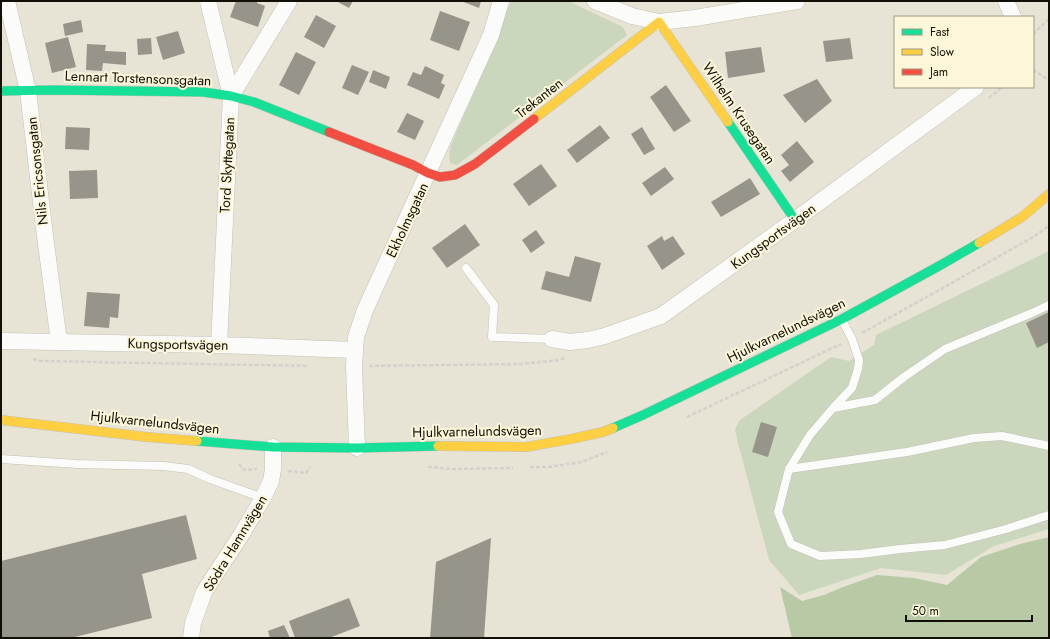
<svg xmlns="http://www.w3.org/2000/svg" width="1050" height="639" font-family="Jost,sans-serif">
<rect width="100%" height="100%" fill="#e7e4d5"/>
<path fill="#cad7bc" d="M511 1H568L623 27 627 35 457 165 450 163 449 154 451 145 482 74Z
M1049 251V529L994 546 946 575 881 568 799 595 769 560 737 439 735 429 740 420 831 357 849 361 874 345 876 335Z"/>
<path fill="#b7caa5" d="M1049 537V638H792L780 587 802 601 824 595 843 587 877 575 914 578 947 585 981 557 1020 544Z"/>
<path fill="#979589" d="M236 1H257V3L265 6 258 27 230 17Z
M336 1H353L349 8Z
M461 1H481L479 8Z
M440 11 470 22 459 51 430 40Z
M316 15 336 26 324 48 304 37Z
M81 20 83 32 65 36 63 24Z
M178 31 185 53 163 60 156 37Z
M68 37 76 67 52 73 45 43Z
M151 38 152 54 138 55 137 39Z
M850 38 853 59 826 62 823 41Z
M87 44 106 45 105 51 126 52V65L103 63 102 71 86 70Z
M761 47 765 72 728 78 725 52Z
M296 52 316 62 299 95 279 85Z
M352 65 369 72 358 95 342 88Z
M425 66 444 75 441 83 445 85 439 99 407 85 413 72 421 75Z
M373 70 390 77 386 89 369 82Z
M817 79 832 101 805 123 783 95Z
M666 85 691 121 674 132 650 97Z
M407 113 424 121 415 140 397 132Z
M600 125 610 138 577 163 567 150Z
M66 127 90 128 89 150 65 149Z
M642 127 655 149 644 155 631 134Z
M797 141 814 162 790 182 781 171 789 165 781 155Z
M541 164 557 186 529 206 513 184Z
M665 167 674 179 651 196 642 183Z
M97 170 98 198 70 199 69 171Z
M750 178 760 194 721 217 711 202Z
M465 224 480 245 447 268 432 248Z
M536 230 545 243 531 253 522 240Z
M662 236 664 241 673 236 685 254 662 270 647 246Z
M575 256 601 263 591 302 541 289 546 271 569 277Z
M87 292 120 294 118 318 110 317 109 328 84 326Z
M1049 312V342L1037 348 1026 323Z
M761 422 777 427 768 457 752 452Z
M186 515 197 559 142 574 152 618 71 638H1V561Z
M491 538 484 638H430L436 562Z
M349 598 360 626 329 638H295L289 621Z
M284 625 290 638H270L268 631Z"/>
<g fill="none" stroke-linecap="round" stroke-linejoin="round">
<g stroke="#c3c1b4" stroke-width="9">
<path id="lane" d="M466 268 494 305 492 337 552 339
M1049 305 1032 313 945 349 904 377 875 400 833 408 810 435 789 469 778 512 791 544 820 556 861 554 900 549 945 545 1006 529 1049 515
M833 408 852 388 858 369 859 360 852 339 842 320
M1 459 77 464 164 466 188 469 210 479 263 498
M789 469 907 452 974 438 1002 436 1049 446"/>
</g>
<g stroke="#c3c1b4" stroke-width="17">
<path id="street" d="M7 1 28 91 45 236 59 342
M208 1 231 96
M595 1 632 16 659 22 695 18 797 1
M1006 1 1013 17
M552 339 570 342 588 340 605 336 661 316 795 220 976 87
M1 341 219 345 355 350
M219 345 231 96 289 1
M357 448 354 367 355 350 356 337 365 310 491 35 501 1
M191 638 193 623 204 592 241 535 263 498 271 481 273 469V447"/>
</g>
<g stroke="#c3c1b4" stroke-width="10">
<path id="fast" d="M1 91 53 90 203 92 231 96 254 102 329 132
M728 122 795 220
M613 428 643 415 842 319 939 266 979 243
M197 441 273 447 357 448 438 446"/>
</g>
<g stroke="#c3c1b4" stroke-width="10">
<path id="slow" d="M534 119 659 22 728 122
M979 243 1022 217 1049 194
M1 420 147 437 197 441
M438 446 526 447 571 439 603 432 613 428"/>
</g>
<g stroke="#c3c1b4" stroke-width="10">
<path id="jam" d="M329 132 413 165 428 173 440 177 455 175 475 164 534 119"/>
</g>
<path stroke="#d3d1cc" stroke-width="2.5" stroke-dasharray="4 2" stroke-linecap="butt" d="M1033 34 1049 19
M1033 70 1049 80
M989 98 1003 87
M862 333 950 284 1033 237 1049 226
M33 359 41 361 308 366
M369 366 521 364 559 360 565 358
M687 417 841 344
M239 464 244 470 257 469
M428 467 453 469 513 468
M530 467H548L582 462 607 452
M288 471 306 473 310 467"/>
<use href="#lane" stroke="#fbfbf9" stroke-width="8"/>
<use href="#street" stroke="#fbfbf9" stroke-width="16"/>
<use href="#fast" stroke="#16e098" stroke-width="9"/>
<use href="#slow" stroke="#ffcf43" stroke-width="9"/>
<use href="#jam" stroke="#f24e42" stroke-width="9"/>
</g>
<g text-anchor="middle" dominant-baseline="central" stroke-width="4" stroke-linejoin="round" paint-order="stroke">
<g font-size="14" fill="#110f06" stroke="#fdf7da">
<text transform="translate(138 78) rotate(2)">Lennart Torstensonsgatan</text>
<text transform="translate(539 98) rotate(-38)">Trekanten</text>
<text transform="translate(739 113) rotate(56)">Wilhelm Krusegatan</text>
<text transform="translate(227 165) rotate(-87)">Tord Skyttegatan</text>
<text transform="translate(37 171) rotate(-96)">Nils Ericsonsgatan</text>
<text transform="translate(407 220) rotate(-65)">Ekholmsgatan</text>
<text transform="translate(773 236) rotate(-36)">Kungsportsvägen</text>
<text transform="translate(786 330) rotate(-26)">Hjulkvarnelundsvägen</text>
<text transform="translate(178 344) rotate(1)">Kungsportsvägen</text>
<text transform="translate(155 422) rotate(6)">Hjulkvarnelundsvägen</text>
<text transform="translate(477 431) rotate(-1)">Hjulkvarnelundsvägen</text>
<text transform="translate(235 543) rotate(-59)">Södra Hamnvägen</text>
</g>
</g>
<rect width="1050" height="639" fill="none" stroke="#110f06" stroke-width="4"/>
<rect x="894" y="16" width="140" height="72" fill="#fdf7da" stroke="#9f9a85"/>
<rect x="902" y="29" width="20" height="6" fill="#16e098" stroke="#9f9a85"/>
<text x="930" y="36" font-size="12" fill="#110f06">Fast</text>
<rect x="902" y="49" width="20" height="6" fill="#ffcf43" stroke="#9f9a85"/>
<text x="930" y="56" font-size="12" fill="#110f06">Slow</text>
<rect x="902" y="69" width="20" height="6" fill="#f24e42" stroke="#9f9a85"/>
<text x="930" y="76" font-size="12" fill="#110f06">Jam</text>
<path d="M906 615v6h126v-6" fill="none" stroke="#110f06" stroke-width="2"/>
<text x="912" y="615" font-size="12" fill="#110f06" stroke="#fdf7da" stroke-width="3" paint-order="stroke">50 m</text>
</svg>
